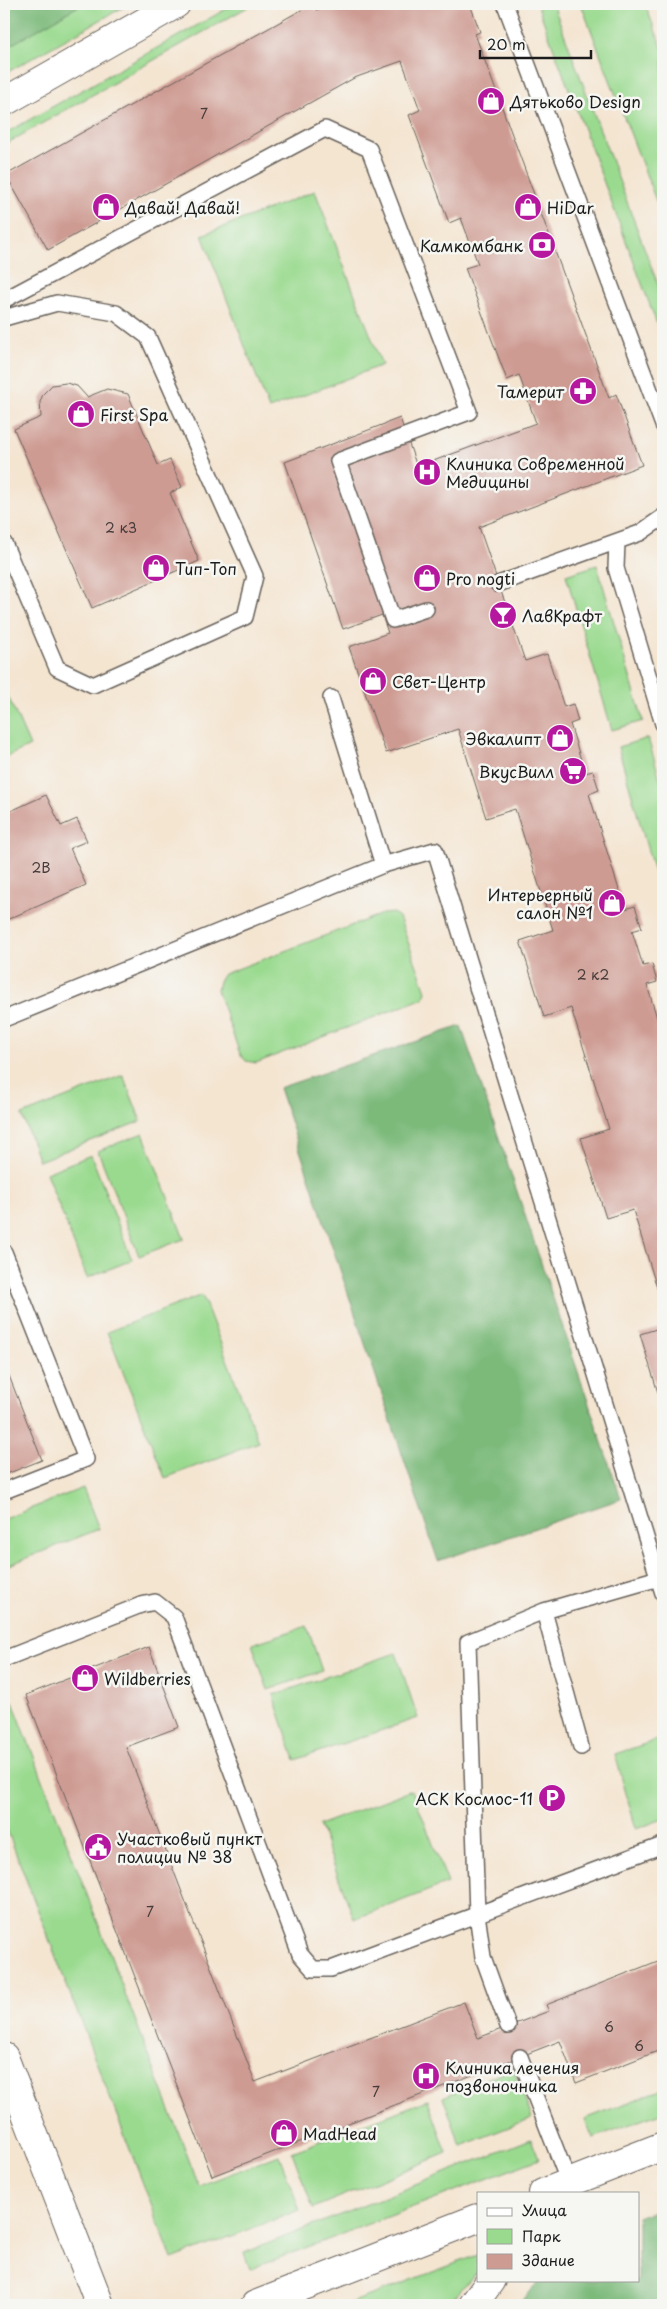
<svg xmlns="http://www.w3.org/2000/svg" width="667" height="2309" font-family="'Playpen Sans',sans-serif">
<rect width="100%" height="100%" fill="#f6f6f2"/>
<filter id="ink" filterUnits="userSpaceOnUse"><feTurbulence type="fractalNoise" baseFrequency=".02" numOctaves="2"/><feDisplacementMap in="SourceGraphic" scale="10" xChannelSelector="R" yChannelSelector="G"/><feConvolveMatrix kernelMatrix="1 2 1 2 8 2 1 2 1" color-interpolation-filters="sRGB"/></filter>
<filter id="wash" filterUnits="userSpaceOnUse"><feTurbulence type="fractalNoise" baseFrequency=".0096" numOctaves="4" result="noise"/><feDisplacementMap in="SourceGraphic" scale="20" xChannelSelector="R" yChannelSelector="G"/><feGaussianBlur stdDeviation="1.12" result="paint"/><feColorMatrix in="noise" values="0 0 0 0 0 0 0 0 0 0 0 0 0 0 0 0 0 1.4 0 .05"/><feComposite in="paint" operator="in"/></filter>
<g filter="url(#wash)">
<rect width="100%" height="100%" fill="#f4e5d1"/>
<path fill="#9ada8f" stroke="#5b7b56" d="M4 4H129L4 74Z
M235 4H253L4 145V134Z
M537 4H553L663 298V340Z
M581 4H645L663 50V219Z
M315 191 382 365 269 409 202 235Z
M597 565 643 721 612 730 566 575Z
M4 687 30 746 4 758Z
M648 738 663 789V903L618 747Z
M393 913 399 917 426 991 424 998 256 1063 246 1061 240 1054 217 990 219 981 224 974 382 914Z
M123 1075 141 1121 39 1161 22 1115Z
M143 1133 184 1239 139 1256 98 1151Z
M91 1155 132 1260 87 1278 46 1173Z
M202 1295 259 1442 165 1478 107 1332Z
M83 1488 99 1529 4 1567V1519Z
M307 1626 322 1671 268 1690 252 1644Z
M396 1653 418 1718 295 1760 273 1695Z
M13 1702 199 2186 279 2155 300 2210 172 2259 4 1822V1706Z
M663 1738V1819L636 1829 615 1754Z
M412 1790 448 1883 354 1919 319 1825Z
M513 2068 532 2118 461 2146 443 2097Z
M663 2089V2112L593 2138 585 2119Z
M428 2100 447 2153 313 2208 292 2152Z
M531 2139 539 2159 250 2269 244 2253Z
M478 2255V2270L448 2305H345Z"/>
<path fill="#7bba7a" stroke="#4c6b4b" d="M4 4H82L4 49Z
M461 1026 621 1499 438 1561 279 1088Z
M663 2207V2305H519L540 2280H638V2217Z"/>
<g id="blocks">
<path fill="#ce9b93" d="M312 4 316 10 333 4H470L480 32 475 34 609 398 616 394 642 465 479 527 525 661 547 654 564 707 573 704 578 721 570 724 585 773 593 771 599 790 589 794 625 909 635 906 642 928 632 931 643 966 652 964 657 982 647 985 663 1038V1307L633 1210 606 1218 581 1138 609 1129 571 1008 544 1017 520 941 553 930 515 809 486 818 458 729 386 753 349 647 388 633 382 615 343 629 285 462 400 418 417 467 536 423 519 375 507 380 465 268 478 264 461 218 449 223 409 115 420 110 402 61 354 78 48 250 6 175Z
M66 383 77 386 87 397 107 389 128 394 158 465 170 460 182 487 170 493 199 561 92 608 14 429 41 417 40 402 43 394 52 385Z
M46 795 61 826 77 819 87 841 70 848 86 885 4 921V814Z
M663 1327V1409L640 1334Z
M4 1363 42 1460 4 1475Z
M149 1647 179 1727 126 1747 255 2082 464 2002 478 2038 549 2011 546 2005 663 1959V2049L576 2083 560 2041 212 2176 26 1695Z"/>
</g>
</g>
<g filter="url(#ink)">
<use href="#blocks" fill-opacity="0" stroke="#68625b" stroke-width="1"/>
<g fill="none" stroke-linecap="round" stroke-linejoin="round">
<g stroke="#68625b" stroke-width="18">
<path id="lane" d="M505 4 663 425
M4 300 325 129 369 149 469 412 338 461 393 620 426 609
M4 318 57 303 116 313 148 337 255 576 245 617 93 685 57 668 4 543
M617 542 616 568 663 724
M498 584 640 533 663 517
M331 698 383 865
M4 1019 383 865 435 850 663 1593
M4 1252 86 1459 4 1491
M544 1611 581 1747
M4 1659 141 1605 155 1602 174 1617 300 1954 313 1969H331L663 1845
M508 2026 483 1957 477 1914 468 1642 544 1611 659 1578
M520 2057 569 2183"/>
</g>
<g stroke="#68625b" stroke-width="30">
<path id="secondary" d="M4 102 176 4
M4 2057 100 2305
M543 2193 663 2146
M255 2305 478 2218
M473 2305 491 2280"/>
</g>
<use href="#lane" stroke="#fff" stroke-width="15"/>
<use href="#secondary" stroke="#fff" stroke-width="28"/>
</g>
</g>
<defs>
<g id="shop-disc" transform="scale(1.4375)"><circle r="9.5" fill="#b5179e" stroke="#f6f6f2"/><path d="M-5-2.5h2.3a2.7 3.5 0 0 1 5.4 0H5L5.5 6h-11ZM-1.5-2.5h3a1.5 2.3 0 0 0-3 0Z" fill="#fff"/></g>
<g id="bank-disc" transform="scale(1.4375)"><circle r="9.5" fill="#b5179e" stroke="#f6f6f2"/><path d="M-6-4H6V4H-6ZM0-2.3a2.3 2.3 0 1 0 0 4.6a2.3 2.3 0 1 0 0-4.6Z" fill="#fff"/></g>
<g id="pharmacy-disc" transform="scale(1.4375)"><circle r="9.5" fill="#b5179e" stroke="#f6f6f2"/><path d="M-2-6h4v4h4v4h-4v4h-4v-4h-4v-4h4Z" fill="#fff"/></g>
<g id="hospital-disc" transform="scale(1.4375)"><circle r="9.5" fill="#b5179e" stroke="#f6f6f2"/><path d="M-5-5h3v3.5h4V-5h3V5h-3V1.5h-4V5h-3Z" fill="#fff"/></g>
<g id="bar-disc" transform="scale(1.4375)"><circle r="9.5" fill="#b5179e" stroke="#f6f6f2"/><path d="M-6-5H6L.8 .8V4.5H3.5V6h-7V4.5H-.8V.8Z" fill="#fff"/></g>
<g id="supermarket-disc" transform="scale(1.4375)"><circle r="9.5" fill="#b5179e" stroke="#f6f6f2"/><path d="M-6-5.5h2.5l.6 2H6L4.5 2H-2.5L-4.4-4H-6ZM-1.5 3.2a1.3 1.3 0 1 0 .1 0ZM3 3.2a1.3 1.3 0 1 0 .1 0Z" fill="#fff"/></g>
<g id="parking-disc" transform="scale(1.4375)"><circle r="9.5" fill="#b5179e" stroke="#f6f6f2"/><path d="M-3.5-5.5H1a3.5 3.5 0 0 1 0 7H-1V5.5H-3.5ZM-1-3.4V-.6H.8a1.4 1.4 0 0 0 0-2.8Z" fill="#fff"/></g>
<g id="civic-disc" transform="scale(1.4375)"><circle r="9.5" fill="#b5179e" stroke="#f6f6f2"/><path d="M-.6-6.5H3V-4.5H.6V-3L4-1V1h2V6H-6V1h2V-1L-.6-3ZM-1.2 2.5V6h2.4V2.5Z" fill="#fff"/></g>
</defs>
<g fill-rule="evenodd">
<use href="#shop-disc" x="491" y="101"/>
<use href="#shop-disc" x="106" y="207"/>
<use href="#shop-disc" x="528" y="207"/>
<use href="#bank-disc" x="542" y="245"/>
<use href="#pharmacy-disc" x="583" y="391"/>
<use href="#shop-disc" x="81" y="414"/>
<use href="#hospital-disc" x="427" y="472"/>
<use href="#shop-disc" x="156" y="568"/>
<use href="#shop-disc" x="427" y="578"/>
<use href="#bar-disc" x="503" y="615"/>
<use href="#shop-disc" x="373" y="681"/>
<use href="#shop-disc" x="560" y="738"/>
<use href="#supermarket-disc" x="573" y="771"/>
<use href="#shop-disc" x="612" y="903"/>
<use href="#shop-disc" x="85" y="1678"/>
<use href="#parking-disc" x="552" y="1798"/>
<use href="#civic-disc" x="98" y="1847"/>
<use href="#hospital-disc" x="426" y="2076"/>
<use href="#shop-disc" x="284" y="2133"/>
</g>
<g text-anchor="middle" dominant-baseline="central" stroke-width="5" stroke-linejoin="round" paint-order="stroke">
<g font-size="14" fill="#483c3a">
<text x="204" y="113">7</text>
<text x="121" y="527">2 к3</text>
<text x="41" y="867">2В</text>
<text x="593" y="974">2 к2</text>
<text x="150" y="1911">7</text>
<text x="609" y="2026">6</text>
<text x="639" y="2045">6</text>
<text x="376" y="2091">7</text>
</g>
<g font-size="16" fill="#1c1c1c" stroke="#f6f6f2" text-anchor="start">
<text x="510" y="101">Дятьково Design</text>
<text x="125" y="207">Давай! Давай!</text>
<text x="547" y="207">HiDar</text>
<text x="523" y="245" text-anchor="end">Камкомбанк</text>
<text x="564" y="391" text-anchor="end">Тамерит</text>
<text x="100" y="414">First Spa</text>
<text x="446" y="463">Клиника Современной<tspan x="446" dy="18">Медицины</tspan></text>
<text x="175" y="568">Тип-Топ</text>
<text x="446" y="578">Pro nogti</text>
<text x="522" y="615">ЛавКрафт</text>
<text x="392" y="681">Свет-Центр</text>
<text x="541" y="738" text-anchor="end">Эвкалипт</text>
<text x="554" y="771" text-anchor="end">ВкусВилл</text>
<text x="593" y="894" text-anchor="end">Интерьерный<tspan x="593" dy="18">салон №1</tspan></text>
<text x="104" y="1678">Wildberries</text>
<text x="533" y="1798" text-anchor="end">АСК Космос-11</text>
<text x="117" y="1838">Участковый пункт<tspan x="117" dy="18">полиции № 38</tspan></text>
<text x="445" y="2067">Клиника лечения<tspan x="445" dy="18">позвоночника</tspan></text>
<text x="303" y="2133">MadHead</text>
</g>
</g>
<rect width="667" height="2309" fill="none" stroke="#f6f6f2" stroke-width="20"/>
<rect x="477" y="2192" width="162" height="90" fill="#f6f6f2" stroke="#9f9f9c"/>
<rect x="487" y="2208" width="25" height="8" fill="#ffffff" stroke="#9f9f9c"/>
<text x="522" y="2216" font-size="15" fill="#1c1c1c">Улица</text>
<rect x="487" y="2229" width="25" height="15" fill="#9ada8f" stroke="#9f9f9c"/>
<text x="522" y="2242" font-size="15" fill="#1c1c1c">Парк</text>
<rect x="487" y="2254" width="25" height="15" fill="#ce9b93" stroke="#9f9f9c"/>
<text x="522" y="2266" font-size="15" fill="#1c1c1c">Здание</text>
<path d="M480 50v8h111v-8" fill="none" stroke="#1c1c1c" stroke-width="2.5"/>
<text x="487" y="50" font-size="15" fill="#1c1c1c" stroke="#f6f6f2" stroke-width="4" paint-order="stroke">20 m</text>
</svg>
